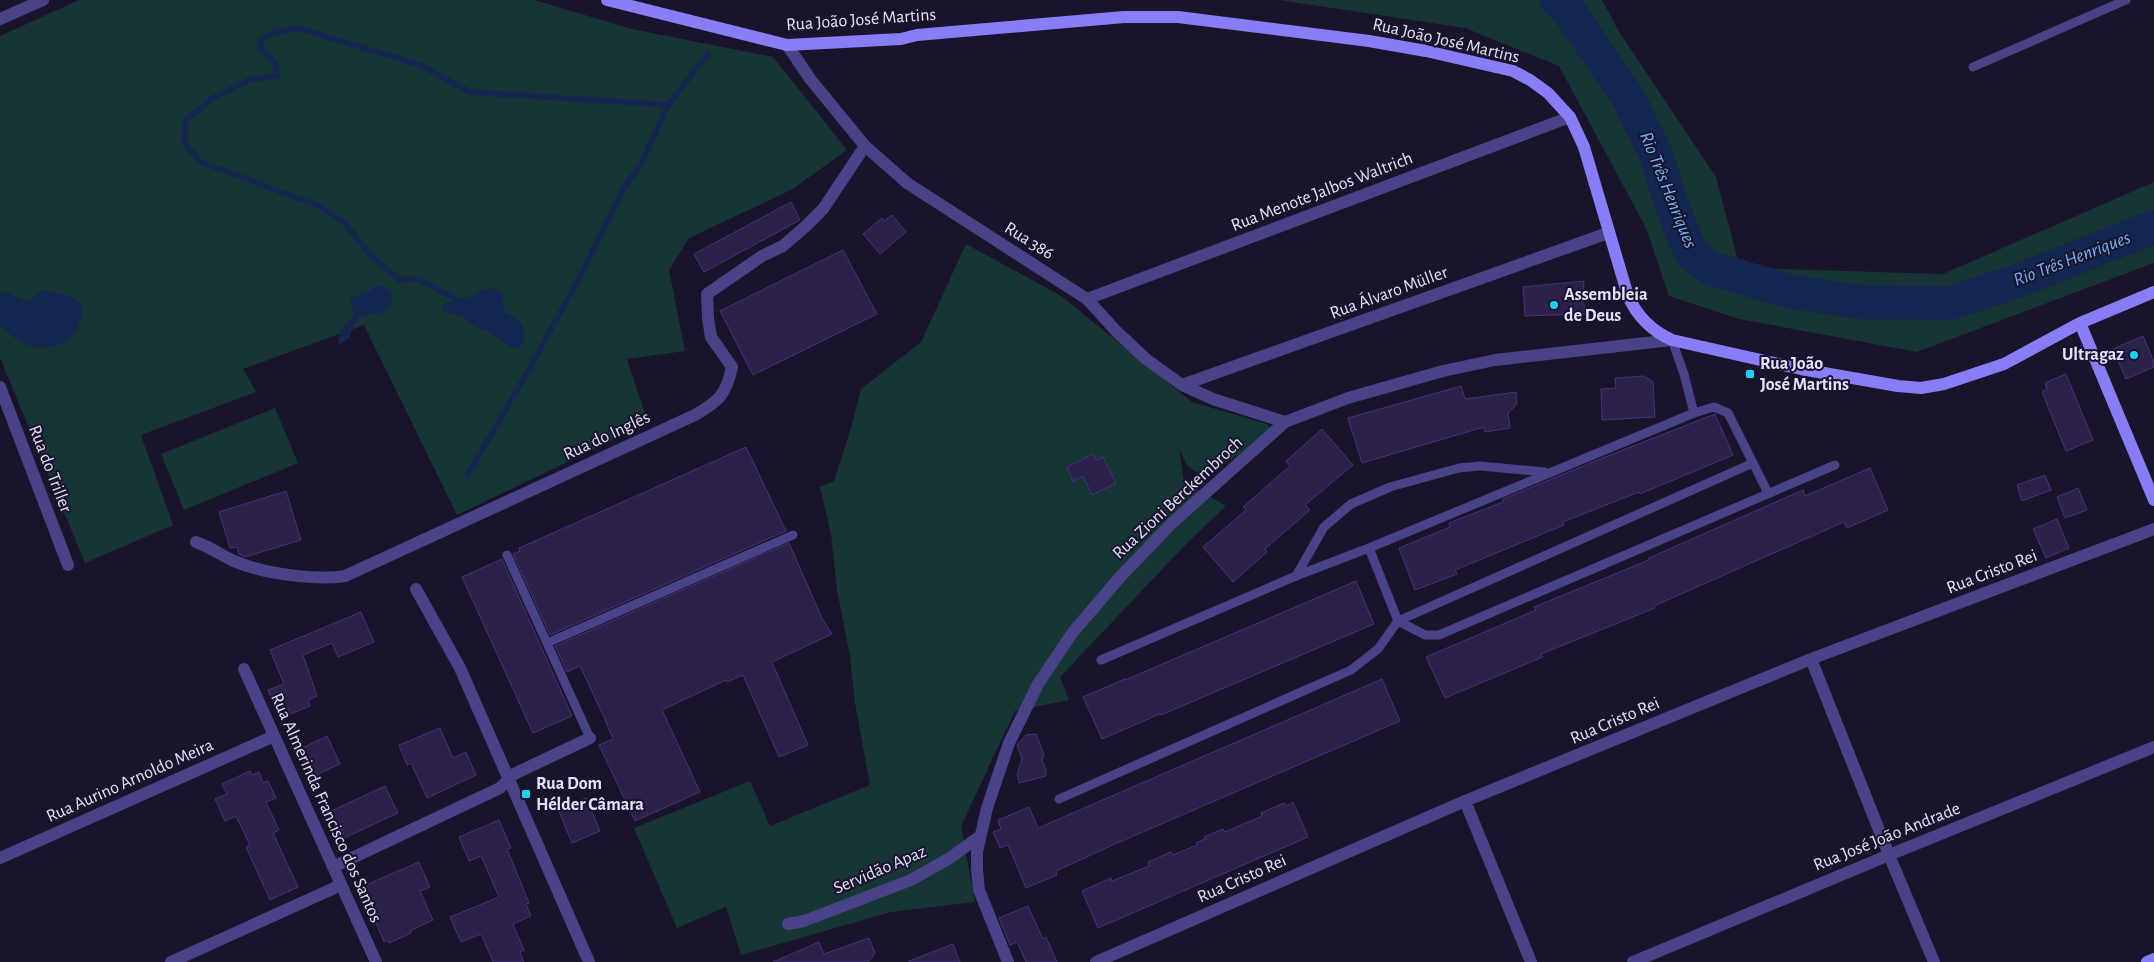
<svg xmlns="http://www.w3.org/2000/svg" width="2154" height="962" font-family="'Alegreya Sans',sans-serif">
<rect width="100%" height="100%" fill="#19142c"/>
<path fill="#173535" d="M79 0H534L632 29 773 57 847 150 791 190 689 238 669 270 685 351 627 359 648 423 457 515 364 325 243 369 256 392 141 435 173 525 85 563 0 358V36Z
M1279 0H1602L1618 30 1716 177 1740 268 1943 274 2154 182V263L1917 352 1739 319 1669 296 1646 228 1559 66 1465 28Z
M966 244 1061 296 1192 402 1267 424 1270 428 1269 436 1203 477 1187 465 1179 449 1184 482 1226 506 1187 543 1060 677 1069 700 1015 711 961 826 975 902 891 912 741 955 726 907 677 928 634 828 750 781 770 826 870 785 855 703 850 656 837 590 831 534 820 487 834 481 851 428 861 389 921 342Z
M275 408 298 463 184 510 161 454Z"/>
<path fill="#132750" d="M379 285C392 287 397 302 385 311 379 315 367 313 359 318L353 326 350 338 339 344 338 343 341 329 354 315C349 298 348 298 365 293 371 291 373 286 379 285Z
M491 288 502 293 505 313C521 317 530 331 521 347L514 348 508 346 493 334 472 325 462 316 444 312 442 310V306C450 300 459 300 468 297 476 295 481 290 491 288Z
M43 290 71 296 82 305C83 340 53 357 21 342 13 338 7 331 0 325V292L8 293 29 302Z"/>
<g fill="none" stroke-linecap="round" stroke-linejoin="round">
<path stroke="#132750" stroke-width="5.5" d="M458 300 417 279 400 280 370 255 344 222 321 207 201 162 184 143 186 120 213 98 249 80 277 76 275 63 262 50 260 40 276 32 298 28 420 65 470 92 668 105
M467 476 527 373 582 273 624 188 641 164 668 105 708 54"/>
<path stroke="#132750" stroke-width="34" d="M1557 0 1564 4 1629 99 1656 155 1674 211 1691 253 1710 268 1792 292 1859 302 1950 303 2012 283 2154 227"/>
</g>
<path fill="#2c214b" stroke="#453476" d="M791 202 800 220 704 272 694 254Z
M892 215 906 232 880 254 863 234 882 218 884 221Z
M843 250 877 314 753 375 720 311Z
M1584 281 1583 296 1585 314 1525 316 1523 287Z
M2143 336 2154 362V367L2126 379 2113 349Z
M2066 374 2093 440 2066 451 2042 392 2047 389 2045 383Z
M1644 376 1653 382 1655 417 1602 420 1601 389 1616 388 1615 378Z
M1461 386 1465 399 1516 392 1517 404 1508 413 1510 428 1485 432 1484 427 1362 463 1348 418Z
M1715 414 1733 455 1640 494 1639 492 1563 522 1564 525 1455 570 1457 574 1415 590 1399 548 1450 527 1449 523 1503 502V499L1605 457Z
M1322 429 1353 465 1305 505 1310 510 1265 549 1267 552 1233 582 1203 547 1246 510 1243 507 1290 466 1286 461Z
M746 447 786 531 550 635 513 554 520 551 519 548Z
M1093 454 1096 460 1103 457 1116 483 1092 495 1083 476 1073 481 1067 467Z
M1870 468 1888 510 1847 528 1844 522 1654 606 1655 608 1541 654 1543 657 1445 698 1426 657 1536 610 1534 607 1649 560V558L1803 490 1805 496Z
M2045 475 2051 490 2022 501 2017 485Z
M2078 488 2087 510 2065 518 2057 497Z
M286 491 301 540 245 557 239 554 237 547 230 548 219 512Z
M2057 519 2069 548 2046 558 2033 529Z
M789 543 822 618 832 634 772 662 808 745 779 757 743 675 727 682 726 680 662 710 700 792 635 821 599 745 613 739 604 717 580 666 567 672 555 646Z
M502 559 572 716 533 733 462 577Z
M1356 581 1374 624 1161 715 1160 714 1102 739 1083 697 1125 679V680Z
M361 612 374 642 338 657 332 643 303 655 317 696 308 700 310 706 290 714 289 709 282 712 280 706 275 708 268 690 284 684 270 650Z
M1382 679 1400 721 1115 844 1056 871 1057 875 1026 888 1008 845 1000 848 993 832 1001 829 998 820 1029 807 1038 828Z
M440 728 453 758 466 752 476 775 427 798 411 763 407 765 399 745Z
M1036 734 1044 755 1042 760 1046 769V776L1019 783 1017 774 1022 759 1017 745 1026 735Z
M327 736 340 764 316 775 309 773 298 750Z
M250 771 252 775 259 772 263 783 268 781 276 798 266 802 279 830 273 833 298 887 270 900 246 847 250 845 236 816 225 821 215 799 227 794 222 784Z
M385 786 398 813 342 839 329 812Z
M586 798 600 831 572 843 558 809Z
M1293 802 1308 837 1098 928 1082 891 1111 878 1112 881 1149 866 1148 862 1171 852 1173 855 1197 845 1196 843 1205 839 1204 837 1223 829 1225 832 1262 816 1261 813 1284 803 1286 806Z
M499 820 511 848 507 849 529 903 526 904 531 916 513 924 524 950 520 952 524 962H493L481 934 461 942 450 917 499 897 481 856 469 861 459 837Z
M419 862 430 887 420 891 433 920 410 931 411 933 389 943 388 940 384 942 361 887Z
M1028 906 1043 939 1046 937 1057 962H1026L1017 942 1010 945 999 918Z
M869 938 875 953 869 961 866 962H773L819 942 824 954Z
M953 944 960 962H909V961Z"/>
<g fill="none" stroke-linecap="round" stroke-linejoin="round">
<path stroke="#484287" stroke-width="9" d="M1973 67 2126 0
M1672 340 1684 374 1694 413
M1369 548 1694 413 1714 407 1728 413 1768 493
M507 555 590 738
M1296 576 1324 527 1351 504 1390 487 1459 468 1480 466 1545 472
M1398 621 1425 635H1439L1835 465
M1398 621 1753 463
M547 643 793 535
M1059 799 1351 670 1378 649 1398 621 1369 548 1296 576 1101 660"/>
<path stroke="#484287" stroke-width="12" d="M0 19 43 0
M787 45 811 80 865 146 907 183 1087 299 1117 332 1146 359 1182 385 1213 399 1285 422
M1087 299 1570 117
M1182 385 1608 233
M0 387 68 565
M196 542C210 547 221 555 234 561 261 573 316 581 345 576L695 415C719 401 726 395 732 367L711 337 708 318 707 294 762 256 783 246 806 226 823 209 865 146
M416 589 460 668 589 962
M1811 659 1889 855 1934 962
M244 669 376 962
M1465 801 1531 962
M0 858 274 736
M333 867 500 788 514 774 590 738
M788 924 804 921 911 880 950 858 980 836
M171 962 341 885
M1008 962 979 890 977 870V852L987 808 1009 743 1038 684 1073 632 1121 576 1172 523 1285 422 1348 398 1443 371 1495 360 1672 340
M1096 962 1465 801 1811 659 2154 529
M1633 962 1889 855 2154 747"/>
<path stroke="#877ef6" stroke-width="12" d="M607 0 787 45 901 39 917 35 1124 17H1178L1369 41 1426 51 1513 71 1530 80 1548 93 1570 117 1584 147 1628 296C1637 316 1652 331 1672 340L1801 369 1898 386 1921 388 1944 384 2004 364 2080 323 2154 292
M2080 323 2154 500
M2147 962 2154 959"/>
</g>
<g fill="#19d0f0" stroke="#19142c" stroke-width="2">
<circle cx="1554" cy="305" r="5"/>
<circle cx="2134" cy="355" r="5"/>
<rect x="1745" y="369" width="10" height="10" rx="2.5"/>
<rect x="521" y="789" width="10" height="10" rx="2.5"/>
</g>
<g text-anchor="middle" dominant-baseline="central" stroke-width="4" stroke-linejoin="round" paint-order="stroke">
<g font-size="18" fill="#e5e0fd" stroke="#19142c">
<text transform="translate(861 20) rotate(-4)">Rua João José Martins</text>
<text transform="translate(1446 41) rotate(13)">Rua João José Martins</text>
<text transform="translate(1322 192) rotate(-21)">Rua Menote Jalbos Waltrich</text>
<text transform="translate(1029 241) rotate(32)">Rua 386</text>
<text transform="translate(1389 293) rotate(-20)">Rua Álvaro Müller</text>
<text transform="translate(607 436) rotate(-25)">Rua do Inglês</text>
<text transform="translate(50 469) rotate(69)">Rua do Triller</text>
<text transform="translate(1178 498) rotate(-43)">Rua Zioni Berckembroch</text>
<text transform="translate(1992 572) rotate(-21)">Rua Cristo Rei</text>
<text transform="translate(1615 721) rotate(-23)">Rua Cristo Rei</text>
<text transform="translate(130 781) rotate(-24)">Rua Aurino Arnoldo Meira</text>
<text transform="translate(326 808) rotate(66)">Rua Almerinda Francisco dos Santos</text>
<text transform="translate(1887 837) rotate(-22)">Rua José João Andrade</text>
<text transform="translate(880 870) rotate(-23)">Servidão Apaz</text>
<text transform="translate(1242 879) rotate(-24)">Rua Cristo Rei</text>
</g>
<g font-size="18" font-weight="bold" fill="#e5e0fd" stroke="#19142c" text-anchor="start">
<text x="1564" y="295">Assembleia<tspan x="1564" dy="21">de Deus</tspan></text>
<text x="2124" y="355" text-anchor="end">Ultragaz</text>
<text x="1760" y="364">Rua João<tspan x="1760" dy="21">José Martins</tspan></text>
<text x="536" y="784">Rua Dom<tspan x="536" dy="21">Hélder Câmara</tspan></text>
</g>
<g font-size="19" font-style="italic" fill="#75b4f6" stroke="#19142c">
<text transform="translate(1668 190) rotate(68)">Rio Três Henriques</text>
<text transform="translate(2072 259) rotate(-21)">Rio Três Henriques</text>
</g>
</g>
</svg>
